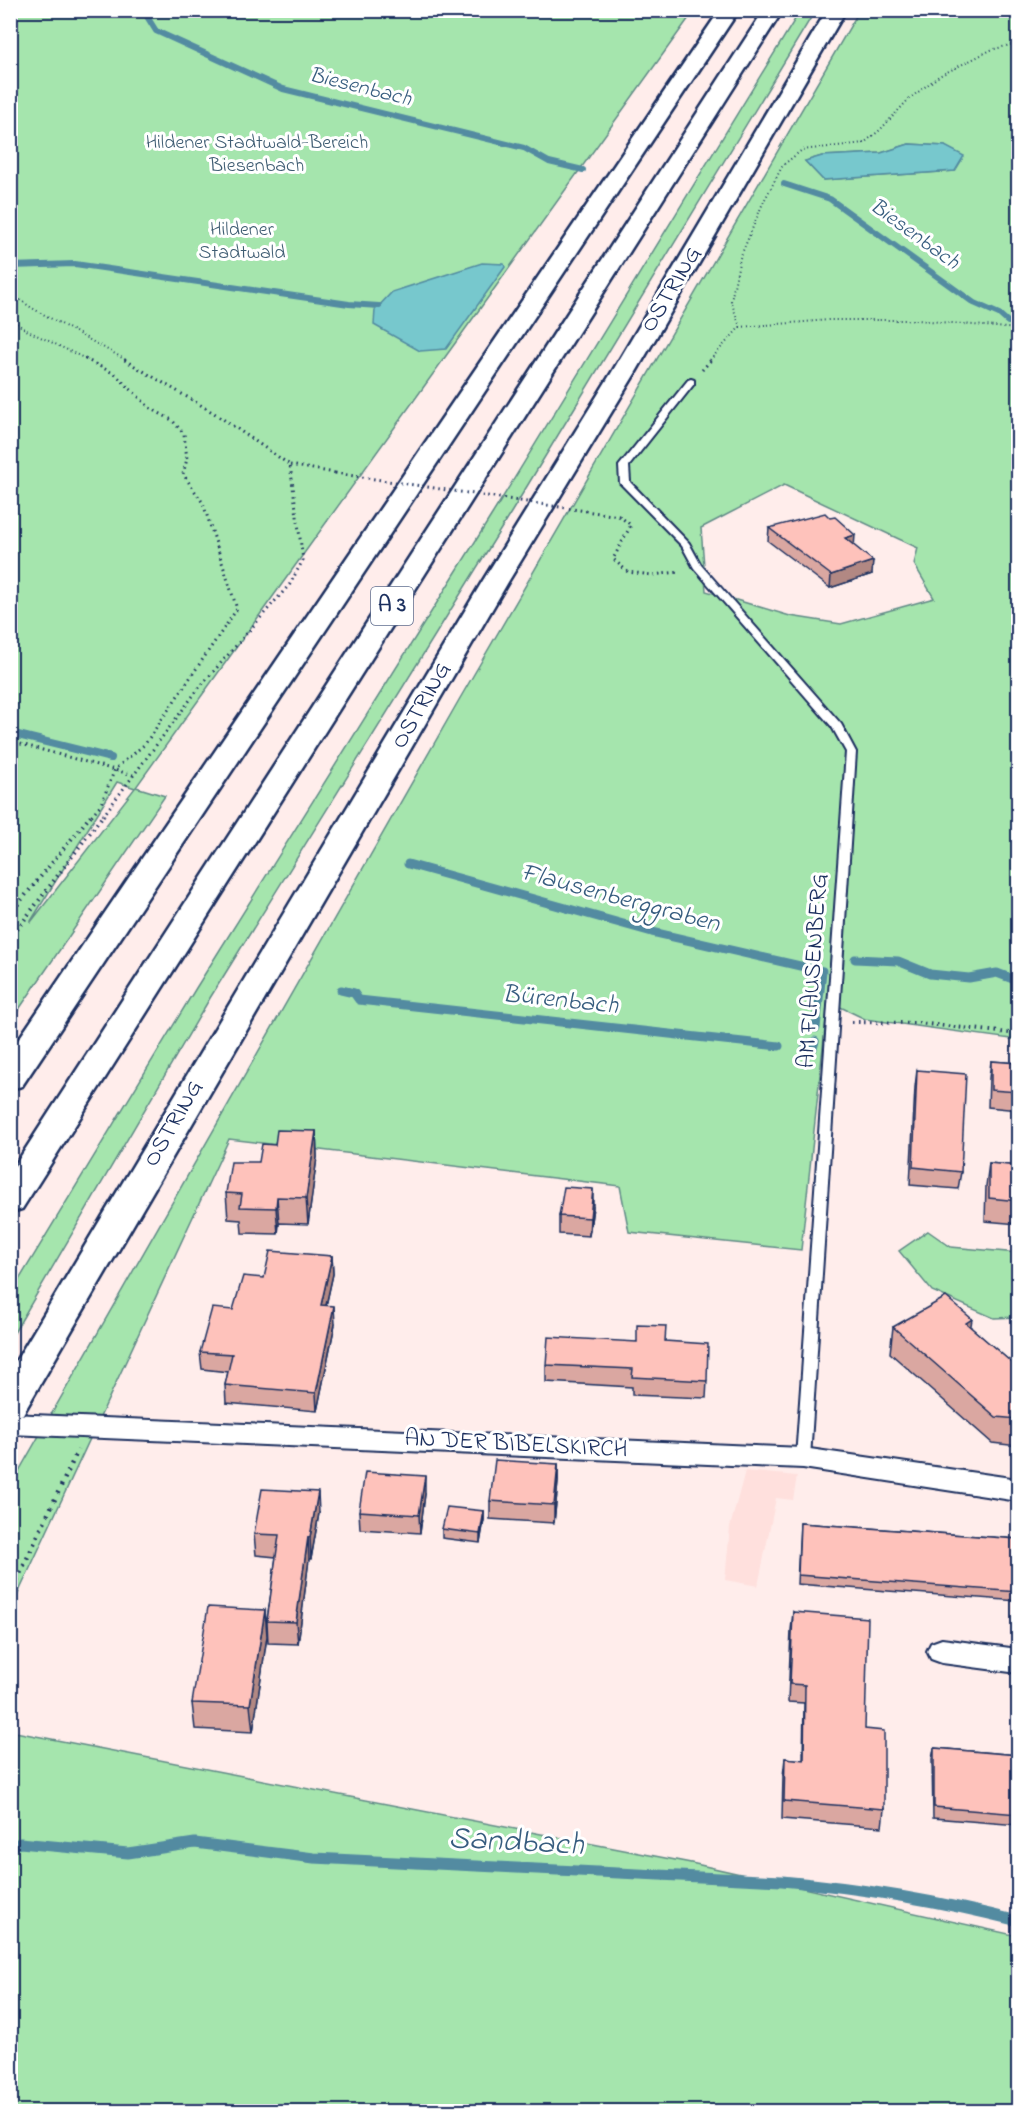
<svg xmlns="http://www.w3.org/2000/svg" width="1029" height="2122" font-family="'Indie Flower',sans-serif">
<rect width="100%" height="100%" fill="#ffedeb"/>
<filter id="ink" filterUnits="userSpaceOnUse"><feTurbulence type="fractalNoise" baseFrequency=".0167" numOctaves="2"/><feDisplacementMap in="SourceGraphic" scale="12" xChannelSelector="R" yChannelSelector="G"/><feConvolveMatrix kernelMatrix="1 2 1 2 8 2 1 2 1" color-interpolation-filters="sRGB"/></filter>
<g filter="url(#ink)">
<path fill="#ffe0dd" d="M745 1471 797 1476 793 1500 776 1498 758 1586 725 1580 730 1527Z"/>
<path fill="#a5e5ad" stroke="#608a86" stroke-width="1.5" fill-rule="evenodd" d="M10 11H694L136 787 165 796 11 1021ZM117 782 135 788 31 922V921Z
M800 11H815L512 511 210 998 11 1338V1293L196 988 498 505Z
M859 11H1018V1040L865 1019 828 1001 801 1250 629 1232 620 1186 229 1139 11 1609V1485L459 700ZM909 144 945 146 955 171 823 180 805 161 822 156 881 153ZM784 485 918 548 914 564 934 598 841 624 790 616 706 591 701 528Z
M928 1231 951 1247 1018 1253V1317L994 1318 932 1291 899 1251Z
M10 1731 691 1863 1018 1936V2111H11Z"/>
<path fill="#77c8cd" stroke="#528ba1" stroke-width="1.5" d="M909 144 945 146 964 156 955 171 823 180 805 161 822 156 881 153Z
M482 263 504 264 505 267 446 349 420 351 374 325 375 310 392 292Z"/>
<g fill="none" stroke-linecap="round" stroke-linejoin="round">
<path stroke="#528ba1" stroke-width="6" d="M143 10 156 31 283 89 524 148 549 162 583 170
M784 184 830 199 974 303 999 314 1008 322H1018
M10 266 75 264 349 304 379 306"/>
<path stroke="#528ba1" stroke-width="8" d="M10 733 111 758"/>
<path stroke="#528ba1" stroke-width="9" d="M408 864 652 932 822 971 816 1028
M855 959 898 961 930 974 969 978 997 973 1018 981
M341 990 354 993 359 1000 779 1046
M805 1048H813L815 1041"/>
<path stroke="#528ba1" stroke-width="11" d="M10 1847 20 1843 128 1853 195 1843 314 1858 782 1881C862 1888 940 1901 1018 1921"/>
<g stroke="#1b2f5e" stroke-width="4">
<path id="service" d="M691 379 694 380V384L629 466 630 482 689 543 701 565 841 724 856 752 810 1458 808 1462 803 1463 798 1462 796 1458 846 752 832 727 694 568 682 546 620 483 619 466 688 380Z"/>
</g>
<g stroke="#1b2f5e" stroke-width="4">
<path id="minor" d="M10 1414 803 1448 1018 1479V1501L803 1468 10 1434Z
M942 1639 1018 1649V1673L942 1663 931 1659 927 1651 931 1643Z"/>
</g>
<g stroke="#1b2f5e" stroke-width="5">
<path id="secondary" d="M827 10H846L636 372 508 582 23 1414 10 1418V1371L482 582 612 372Z"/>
</g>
<g stroke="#1b2f5e" stroke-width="5">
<path id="motorway" d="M720 10H739L22 1086 10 1089V1052Z
M764 10H783L22 1209 10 1213V1173Z"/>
</g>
<path stroke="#1b2f5e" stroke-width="2" stroke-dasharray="1 3" stroke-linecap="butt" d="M10 293 32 308 126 360
M10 319 28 331 88 360
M740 327 829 320H918L1018 329
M710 360 740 327 731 301 740 258 763 203 783 165 802 150 864 143 880 130 909 99 939 76 991 50 1018 43"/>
<path stroke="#1b2f5e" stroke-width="3" stroke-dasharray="1.5 4" stroke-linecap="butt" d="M85 359 115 374 150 408 172 420 184 434 187 459 183 474 203 503 237 609 145 744 115 769 101 804 91 816
M702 370 712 359
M290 465 335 473
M619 516 631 525 613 559 628 572 652 575 679 572
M10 741 133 775
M103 816 199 688 290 584 303 560 290 465 214 413 123 359"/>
<path stroke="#1b2f5e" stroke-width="4" stroke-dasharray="1.5 4.5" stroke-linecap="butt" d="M10 914 92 814
M10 939 104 814
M852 1022 918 1023 1018 1034"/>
<path stroke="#1b2f5e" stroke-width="4.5" stroke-dasharray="2 6" stroke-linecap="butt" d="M10 1595 78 1450"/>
<use href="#service" fill="#fff" fill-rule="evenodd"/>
<use href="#minor" fill="#fff" fill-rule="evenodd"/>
<use href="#secondary" fill="#fff" fill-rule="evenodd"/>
<use href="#motorway" fill="#fff" fill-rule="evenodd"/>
<path stroke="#1b2f5e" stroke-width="3" stroke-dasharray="1.5 4" stroke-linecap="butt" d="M335 473 619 516"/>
</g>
<path fill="#daa7a1" stroke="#1b2f5e" stroke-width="1.5" d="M769 528 854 546 872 574 830 588 768 541Z
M991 1061 1018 1063V1110L988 1107 989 1078Z
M917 1070 961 1172 958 1189 910 1185 915 1087Z
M316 1131 317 1157 308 1224 279 1223 278 1234 242 1233 241 1220 228 1219 226 1193 259 1162 275 1145Z
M989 1163 1018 1166V1224L985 1221 986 1186Z
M593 1207 589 1236 559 1234V1216Z
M332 1256 333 1274 326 1306 335 1324 317 1411 226 1403 225 1385 228 1372 202 1369 200 1352 233 1310 264 1278Z
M893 1327H970L1018 1368V1446L992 1443 890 1353Z
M665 1341 707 1381 706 1398 632 1395V1387L546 1382V1365L637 1342Z
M558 1464V1482L554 1523 490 1519V1501Z
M425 1494 420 1533 360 1529 359 1511Z
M484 1511V1520L480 1543 442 1538V1529Z
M319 1513 311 1559H309L298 1644 268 1643 267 1621 276 1557 256 1555 254 1534Z
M800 1523 1018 1539V1601L797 1584Z
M265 1610 267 1636 253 1732 195 1729 192 1703Z
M793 1612 865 1729 884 1809 882 1827 782 1819 783 1776 785 1758 803 1760 804 1703 788 1702 791 1630Z
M934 1748 1018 1755V1825L933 1818 932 1759Z"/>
<path fill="#b28883" stroke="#1b2f5e" stroke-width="1.5" d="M855 535 854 548 845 538Z
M873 561 872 574 830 588 831 575Z
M316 1131 317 1157 308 1224 306 1198Z
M593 1189V1207L589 1236 590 1218Z
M277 1197 279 1223 278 1234 276 1208Z
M332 1256 333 1274 322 1323 321 1305Z
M334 1306 335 1324 317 1411 316 1393Z
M972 1319 968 1345 966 1323Z
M558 1464V1482L554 1523V1505Z
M425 1476V1494L420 1533 419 1515Z
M318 1492 319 1513 311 1559 310 1537Z
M484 1511V1520L480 1543V1534Z
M308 1537 309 1559 298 1644 296 1622Z
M265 1610 267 1636 253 1732 250 1705Z"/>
<path fill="#fec2bb" stroke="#1b2f5e" stroke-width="1.5" d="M825 513 830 518 835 517 855 535 845 538 873 561 831 575 769 528Z
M991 1061 1018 1063V1092L991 1090Z
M917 1070 966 1074 961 1172 913 1167Z
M277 1130 316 1131 306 1198 277 1197 276 1208 240 1207 242 1194 226 1193 231 1162H259L262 1144 275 1145Z
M989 1163 1018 1166V1201L989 1198Z
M564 1187 593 1189 590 1218 559 1216Z
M270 1251 332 1256 321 1305 334 1306 316 1393 225 1385 232 1354 200 1352 212 1308 233 1310 243 1276 264 1278Z
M946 1297 972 1319 966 1323 1018 1368V1419L996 1417 893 1327Z
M637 1325 666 1326 665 1341 708 1344 707 1381 632 1377 633 1369 546 1365 548 1337 637 1342Z
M495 1460 558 1464 554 1505 490 1501Z
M365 1472 425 1476 419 1515 359 1511Z
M262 1489 318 1492 310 1537H308L296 1622 267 1621 279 1535 254 1534Z
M447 1507 484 1511 480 1534 442 1529Z
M800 1523 1018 1539V1592L798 1575Z
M208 1607 265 1610 250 1705 192 1703Z
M793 1612 868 1618 865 1729 884 1731V1809L784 1801 785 1758 804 1760 805 1685 790 1684Z
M934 1748 1018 1755V1814L934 1807Z"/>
</g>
<g text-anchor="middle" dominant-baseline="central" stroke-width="6" stroke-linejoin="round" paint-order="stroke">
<g font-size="20" fill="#3e5c72" stroke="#fff">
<text x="257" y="143">Hildener Stadtwald-Bereich<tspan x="257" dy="23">Biesenbach</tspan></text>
<text x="242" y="230">Hildener<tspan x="242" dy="23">Stadtwald</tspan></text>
</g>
<g font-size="22" font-style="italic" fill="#375d7f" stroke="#fff">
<text transform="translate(360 88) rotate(14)">Biesenbach</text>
<text transform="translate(914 235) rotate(36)">Biesenbach</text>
</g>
<rect fill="#fff" stroke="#5f6d8e" stroke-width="1.5" x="371" y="587" width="42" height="38" rx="4.5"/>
<g font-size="22" font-weight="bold" fill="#1b2f5e">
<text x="392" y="606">A 3</text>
</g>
<g font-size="24" fill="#1b2f5e" stroke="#fff">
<text transform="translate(672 290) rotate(-59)">OSTRING</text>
<text transform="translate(422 706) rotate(-60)">OSTRING</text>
<text transform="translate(814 971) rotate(-86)">AM FLAUSENBERG</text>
<text transform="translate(174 1124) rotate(-60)">OSTRING</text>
<text transform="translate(516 1445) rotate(3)">AN DER BIBELSKIRCH</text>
</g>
<g font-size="26" font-style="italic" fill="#375d7f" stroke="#fff">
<text transform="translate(620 899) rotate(15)">Flausenberggraben</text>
<text transform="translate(560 1001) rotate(6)">Bürenbach</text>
</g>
<g font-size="32" font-style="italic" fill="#375d7f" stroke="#fff">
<text transform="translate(516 1843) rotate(3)">Sandbach</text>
</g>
</g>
<rect width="1029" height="2122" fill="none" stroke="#fff" stroke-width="36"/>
<rect x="18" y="18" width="993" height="2086" fill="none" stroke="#1b2f5e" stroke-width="2" filter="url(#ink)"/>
</svg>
